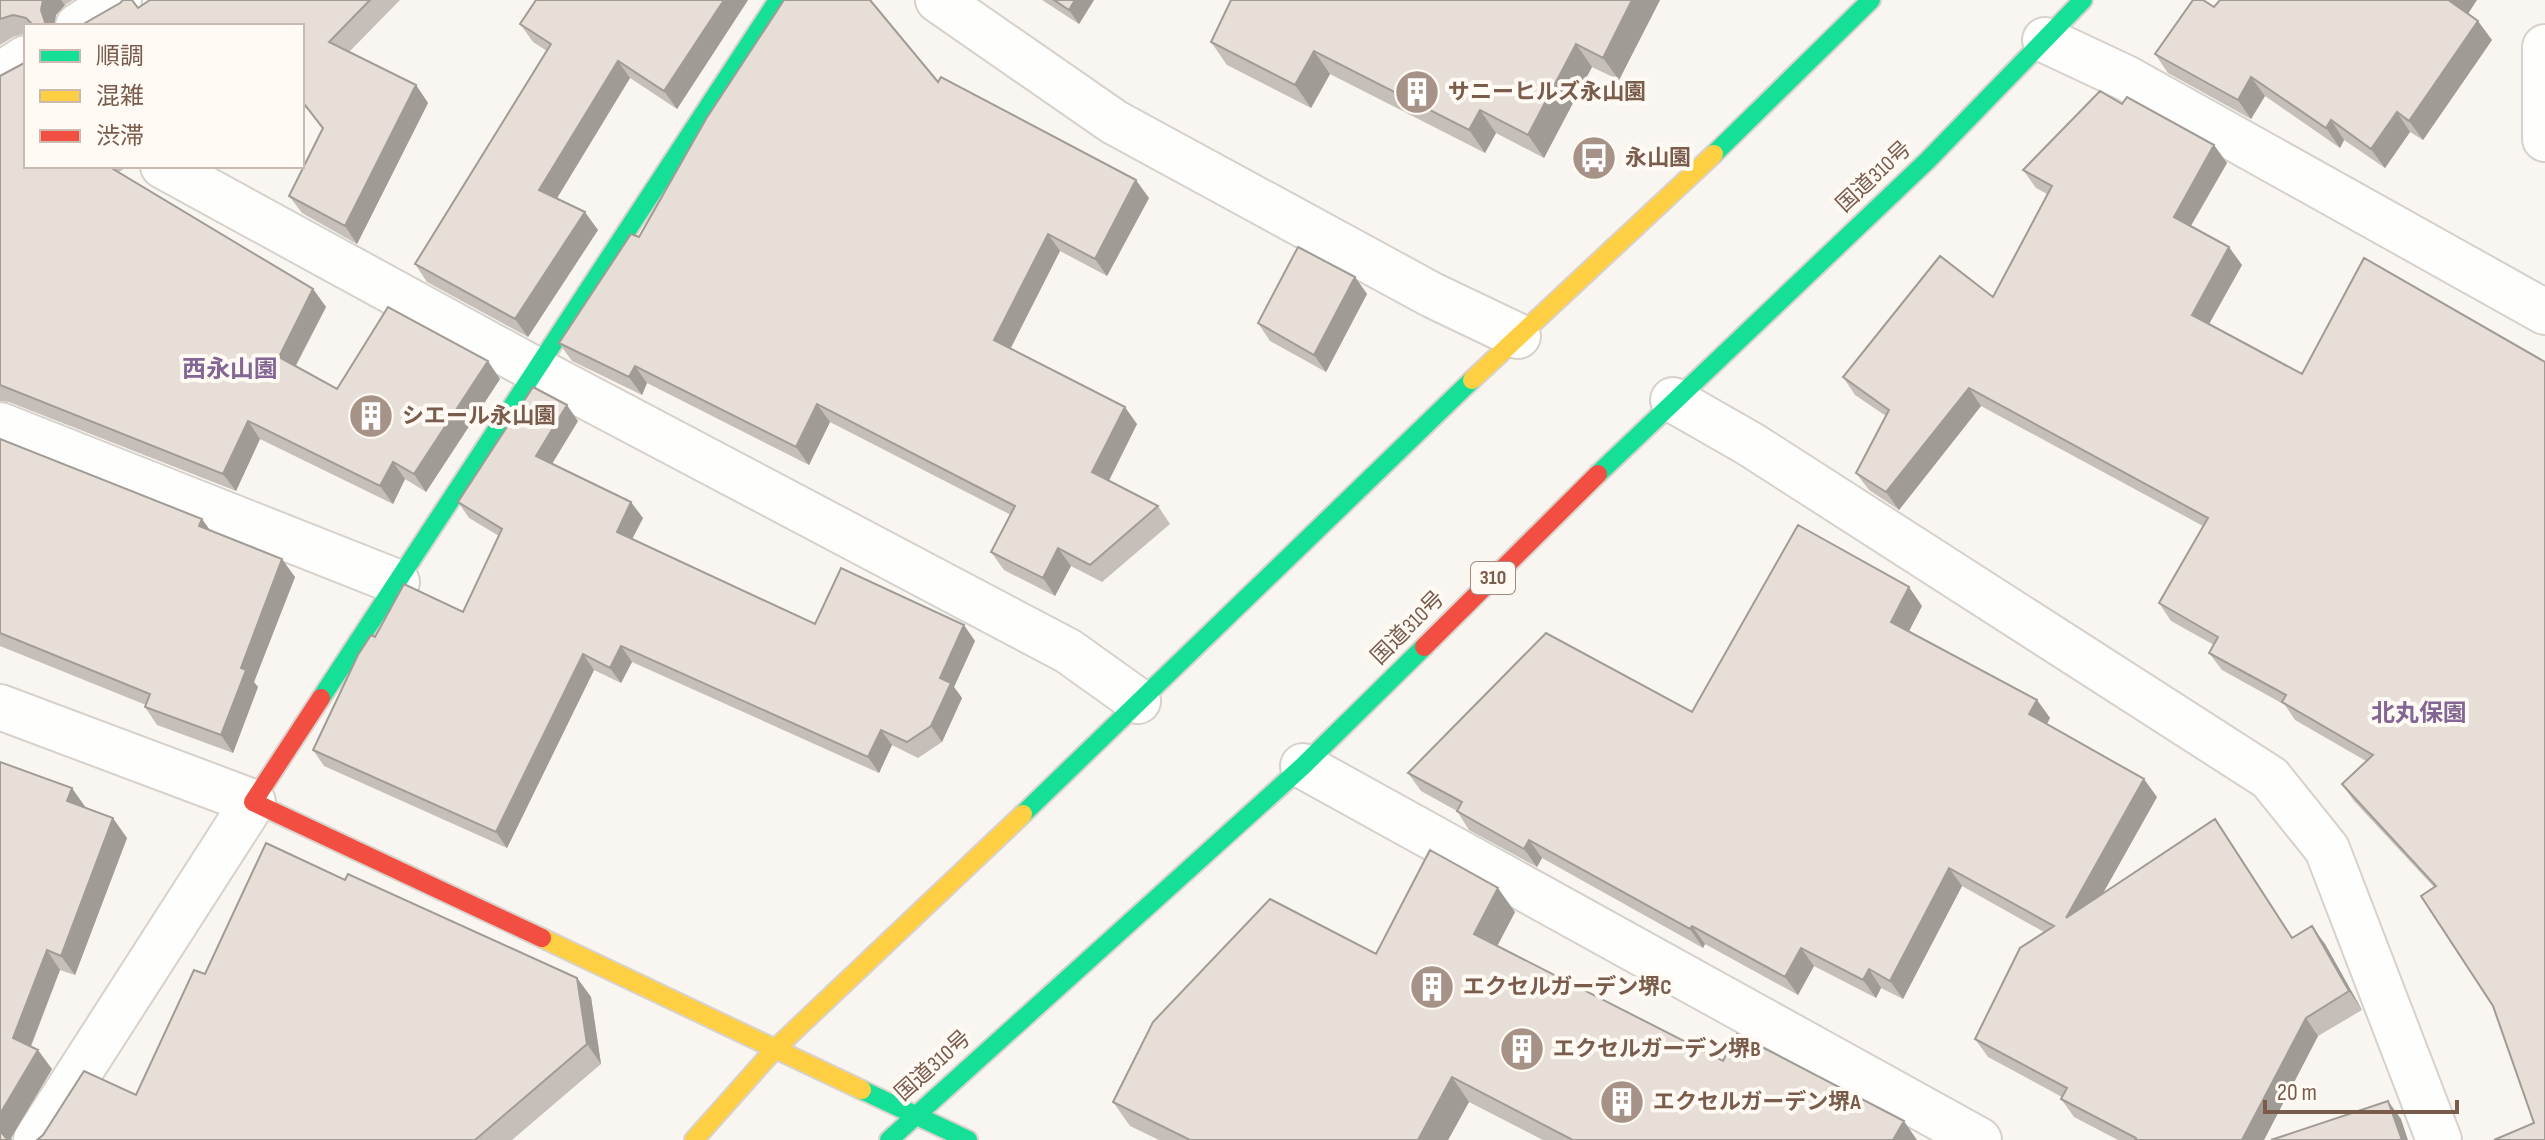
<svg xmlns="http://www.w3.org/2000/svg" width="2545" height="1140" font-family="'Sofia Sans Condensed','Noto Sans JP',sans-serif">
<rect width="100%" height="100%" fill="#f9f5f0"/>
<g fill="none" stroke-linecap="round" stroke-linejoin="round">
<g stroke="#d7d1cb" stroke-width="48">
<path id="street" d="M938 0 1114 122 1432 295 1518 336
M78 26 119 0
M2045 40 2126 78 2545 312
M2545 47V139
M0 75 26 58
M163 166 536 370 1068 651 1138 701
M1673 400 1750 444 2270 778 2327 849 2439 1140
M0 425 397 582
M0 707 253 802 36 1140
M1303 766 1979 1140"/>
</g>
<g stroke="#d9d2cb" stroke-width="22">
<path id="fast" d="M1714 154 1871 0
M1598 474 1928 160 2083 0
M321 698 778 0
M1023 814 1472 380
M862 1090 968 1140
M889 1140 1303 766 1424 647"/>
</g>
<g stroke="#d9d2cb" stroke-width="22">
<path id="slow" d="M1472 380 1714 154
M542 938 862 1090
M694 1140 774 1050 1023 814"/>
</g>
<g stroke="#d9d2cb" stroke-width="22">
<path id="jam" d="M1424 647 1598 474
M321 698 253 802 542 938"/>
</g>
<use href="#street" stroke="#fefefd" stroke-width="44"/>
<use href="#fast" stroke="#16e098" stroke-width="18"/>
<use href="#slow" stroke="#ffcf43" stroke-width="18"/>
<use href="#jam" stroke="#f24e42" stroke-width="18"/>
</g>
<path fill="#c6bfb9" d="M0 0H73L65 5 56 15 54 26H26V33L13 37 0 45Z
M150 0H400L349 52 416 85 428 103 357 244 302 213 289 196 322 129 307 109 302 106V26L138 8Z
M536 0H748L677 109 630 78 557 198 598 230 528 337 427 282 415 264 547 51 533 42 520 24Z
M1042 0H1094L1079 24Z
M1660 0 1619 80 1592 67 1544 158 1496 133 1485 153 1330 74 1311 108 1227 65 1211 42Z
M2214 7 2468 14 2492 40 2423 140 2410 132 2385 168 2344 140 2340 148 2265 96 2251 119 2168 73 2155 54Z
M0 76 26 166H128L119 172 313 289 326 307 296 366 337 389 500 379 426 492 405 479 393 504 260 439 236 491 9 402 0 401Z
M938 82 1149 198 1107 276 1060 251 1011 348 1137 424 1109 481 1158 506 1170 524 1102 582 1071 566 1055 596 1004 570 991 552 1011 515 830 422 809 465 647 383 642 395 572 361 559 343 639 237Z
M2122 104 2214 145 2227 163 2191 226 2242 265 2209 324 2302 374 2534 1123 2493 1006 2434 887 2354 801 2342 784 2366 761 2295 720 2285 705 2222 670 2209 653 2214 645 2171 621 2159 603 2203 526 1981 406 1899 510 1869 490 1856 473 1886 416 1855 395 1843 377 1993 297 2047 194 2036 188 2023 170Z
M1355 277 1367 294 1326 372 1270 341 1258 323Z
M578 421 552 464 643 518 632 539 815 624 975 641 954 687 962 698 942 742 918 758 892 745 879 773 632 662 621 683 594 670 507 848 324 766 313 750 375 637 463 612 499 536 469 518 458 502Z
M0 439 202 519 210 531 295 577 254 682 258 687 233 753 157 725 145 707 146 705 0 646Z
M1922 606 1908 632 2037 700 2050 718 2047 724 2157 797 2103 893 2215 819 2292 938 2325 944 2362 1010 2318 1036 2264 1140H2118L2074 1117 2061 1099 2062 1097 1988 1057 1975 1039 2044 932 1962 886 1903 999 1881 988 1876 998 1814 966 1798 995 1705 944 1703 948 1542 858 1537 867 1469 830 1457 811 1421 791 1408 773 1692 712Z
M0 762 85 808 127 838 75 975 60 970 31 1047 52 1069 11 1138 0 1140Z
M345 880 577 978 591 997 601 1064 512 1140H37L136 1095 205 974Z
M1515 912 1497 946 1723 1061 1917 1140H1543L1469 1102 1448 1140H1159L1130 1126 1113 1102 1376 954Z"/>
<path fill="#a19b96" d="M43 0H61L65 5 56 15 54 26H48L45 22 41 10Z
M724 0H748L677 109 664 91Z
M1075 0H1094L1079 24 1069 10Z
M1632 0H1660L1619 80 1603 58Z
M2451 0H2477L2464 20 2450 1Z
M2478 21 2492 40 2423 140 2409 121Z
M1576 44 1592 67 1544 158 1528 135Z
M1314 51 1330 74 1311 108 1295 85Z
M618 61 630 78 551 208 539 190Z
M2251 77 2265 96 2251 119 2238 100Z
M416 85 428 103 357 244 345 226Z
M1480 110 1496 133 1485 153 1469 130Z
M2397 112 2410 132 2385 168 2371 149Z
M2331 120 2344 140 2340 148 2326 128Z
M2214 145 2227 163 2186 234 2174 217Z
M1136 180 1149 198 1107 276 1095 259Z
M585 212 598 230 528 337 515 319Z
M1048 234 1060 251 1006 357 994 340Z
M2229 247 2242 265 2204 333 2192 315Z
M1355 277 1367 294 1326 372 1314 355Z
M313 289 326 307 291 374 279 357Z
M488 361 500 379 426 492 414 474Z
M635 366 647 383 642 395 629 377Z
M1969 388 1981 406 1899 510 1886 492Z
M817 404 830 422 809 465 796 447Z
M567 405 578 421 547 472 536 456Z
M1125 407 1137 424 1104 490 1092 472Z
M248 421 260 439 236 491 223 474Z
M393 462 405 479 393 504 380 486Z
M631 502 643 518 628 547 617 532Z
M202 519 215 537 199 526Z
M1058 548 1071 566 1055 596 1043 578Z
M282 559 295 577 254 682 258 687 233 753 221 735 241 668Z
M1909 587 1922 606 1904 641 1891 622Z
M964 625 975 641 954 687 962 698 942 742 931 726 940 678Z
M621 646 632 662 621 683 610 668Z
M583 654 594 670 507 848 496 832Z
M2037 700 2050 718 2042 732 2029 714Z
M881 730 892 745 879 773 868 757Z
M2144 779 2157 797 2079 936 2066 918Z
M72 788 86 808 67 801Z
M113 818 127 838 75 975 61 956Z
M2215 819 2227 837 2305 957 2292 938Z
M1529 840 1542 858 1537 867 1524 849Z
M1949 868 1962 886 1903 999 1890 981Z
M1498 888 1515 912 1491 958 1474 934Z
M1692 926 1705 944 1703 948 1690 929Z
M2312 926 2325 944 2362 1010 2349 991Z
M1801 948 1814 966 1798 995 1785 977Z
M47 950 60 970 26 1058 13 1038Z
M1869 969 1881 988 1876 998 1863 980Z
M577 978 591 997 601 1064 587 1044Z
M2306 1018 2318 1036 2264 1140H2242Z
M38 1050 52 1069 11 1138 12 1140H6L0 1131V1114Z
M1452 1077 1469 1102 1448 1140H1418Z
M2388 1101 2401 1119 2408 1140H2402Z
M1904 1121 1917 1140H1893Z"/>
<path fill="#e6ded7" stroke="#a19b96" stroke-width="2" d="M0 0H43L41 10 45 22 49 26H34L26 18 13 15 0 19Z
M123 0H132L138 8 150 0H370L329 42 416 85 345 226 289 196 323 128 302 101V26H80L120 3Z
M536 0H724L664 91 618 61 539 190 585 212 515 319 415 264 551 44 520 24Z
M784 0H870L938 82 941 77 1136 180 1095 259 1048 234 994 340 1125 407 1092 472 1158 506 1090 565 1058 548 1043 578 991 552 1015 506 817 404 796 447 635 366 629 377 559 343 631 234 639 237 706 119Z
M1054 0H1075L1069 10Z
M1231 0H1632L1603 58 1576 44 1528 135 1480 110 1469 130 1314 51 1295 85 1211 42Z
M2193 0H2203L2214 7 2220 0H2451L2450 1 2478 21 2409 121 2397 112 2371 149 2331 120 2326 128 2251 77 2238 100 2155 54Z
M26 62V166H108L313 289 279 357 337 389 388 307 488 361 414 474 393 462 380 486 248 421 223 474 0 385V76Z
M2100 91 2122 104 2127 97 2214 145 2174 217 2229 247 2192 315 2302 374 2364 258 2545 362V1140H2494L2534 1123 2493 1006 2421 896 2436 886 2342 784 2373 755 2282 702 2286 695 2209 653 2218 637 2159 603 2208 518 1969 388 1886 492 1856 473 1889 410 1843 377 1940 256 1993 297 2052 186 2023 170Z
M1298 247 1355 277 1314 355 1258 323Z
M533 387 567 405 536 456 631 502 617 532 815 624 841 568 964 625 940 678 951 683 931 726 907 742 881 730 868 757 621 646 610 668 583 654 496 832 313 750 358 655 371 635 375 637 404 584 463 612 502 529 458 502Z
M0 439 202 519 199 526 282 559 241 668 246 670 221 735 145 707 150 694 0 633Z
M1798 525 1909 587 1891 622 2037 700 2029 714 2144 779 2066 918 2215 819 2292 938 2312 926 2349 991 2306 1018 2242 1140H2135L2136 1138 2061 1099 2067 1088 1975 1039 2020 948 2054 926 1949 868 1890 981 1869 969 1863 980 1801 948 1785 977 1692 926 1690 929 1529 840 1524 849 1457 811 1462 802 1408 773 1546 633 1692 712Z
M0 762 72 788 67 801 113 818 61 956 47 950 13 1038 38 1050 0 1114Z
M266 843 345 880 348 874 577 978 587 1044 475 1140H37L43 1135 84 1071 136 1095 194 970 205 974Z
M1430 850 1498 888 1474 934 1723 1061 1737 1034 1904 1121 1893 1140H1570L1571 1139 1452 1077 1418 1140H1190L1113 1102 1153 1022 1270 899 1376 954Z
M2388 1101 2402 1140H2271Z
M0 1131 8 1140H0Z"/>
<defs>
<g id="building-disc" transform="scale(2.3)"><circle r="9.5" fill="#a69286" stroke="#fffaf3"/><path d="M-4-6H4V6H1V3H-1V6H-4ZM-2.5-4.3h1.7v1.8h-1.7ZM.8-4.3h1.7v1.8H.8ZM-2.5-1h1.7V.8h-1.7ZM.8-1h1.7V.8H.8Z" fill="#fff"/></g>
<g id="bus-disc" transform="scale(2.3)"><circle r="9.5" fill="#a69286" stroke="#fffaf3"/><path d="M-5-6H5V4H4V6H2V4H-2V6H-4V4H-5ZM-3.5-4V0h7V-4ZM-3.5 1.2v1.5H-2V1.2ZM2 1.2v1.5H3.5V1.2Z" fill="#fff"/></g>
</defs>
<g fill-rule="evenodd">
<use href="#building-disc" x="1417" y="92"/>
<use href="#bus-disc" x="1594" y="158"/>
<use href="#building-disc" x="371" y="416"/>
<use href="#building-disc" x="1432" y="987"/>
<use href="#building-disc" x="1522" y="1049"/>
<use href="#building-disc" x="1622" y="1102"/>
</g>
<g text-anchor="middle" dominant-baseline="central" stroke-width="8" stroke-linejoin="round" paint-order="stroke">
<rect fill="#fffaf3" stroke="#a28b7f" stroke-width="2" x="1471" y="562" width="44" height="32" rx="6"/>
<g font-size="20" font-weight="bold" fill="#7a5c4d">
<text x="1493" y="578">310</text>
</g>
<g font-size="22" font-weight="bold" fill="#7a5c4d" stroke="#fffaf3" text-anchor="start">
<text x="1448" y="92">サニーヒルズ永山園</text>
<text x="1625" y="158">永山園</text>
<text x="402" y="416">シエール永山園</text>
<text x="1463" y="987">エクセルガーデン堺C</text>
<text x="1553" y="1049">エクセルガーデン堺B</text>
<text x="1653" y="1102">エクセルガーデン堺A</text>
</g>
<g font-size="22" fill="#7a5c4d" stroke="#fffaf3">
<text transform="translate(1874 177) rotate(-43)">国道310号</text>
<text transform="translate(1408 628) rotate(-45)">国道310号</text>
<text transform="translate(933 1066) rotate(-42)">国道310号</text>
</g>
<g font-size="24" font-weight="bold" fill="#846695" stroke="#fffaf3">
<text x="230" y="369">西永山園</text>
<text x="2419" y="713">北丸保園</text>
</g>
</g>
<rect x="24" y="24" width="280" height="144" fill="#fffaf3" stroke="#cabbb1" stroke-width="2"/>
<rect x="40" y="50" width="40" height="12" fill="#16e098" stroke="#cabbb1" stroke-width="2"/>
<text x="96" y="64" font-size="24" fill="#7a5c4d">順調</text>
<rect x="40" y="90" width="40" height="12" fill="#ffcf43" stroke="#cabbb1" stroke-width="2"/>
<text x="96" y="104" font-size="24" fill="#7a5c4d">混雑</text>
<rect x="40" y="130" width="40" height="12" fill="#f24e42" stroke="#cabbb1" stroke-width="2"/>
<text x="96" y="144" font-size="24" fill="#7a5c4d">渋滞</text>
<path d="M2265 1100v12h192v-12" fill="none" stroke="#7a5c4d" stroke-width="4"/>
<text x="2277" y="1100" font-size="24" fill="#7a5c4d" stroke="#fffaf3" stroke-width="6" paint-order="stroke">20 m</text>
</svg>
